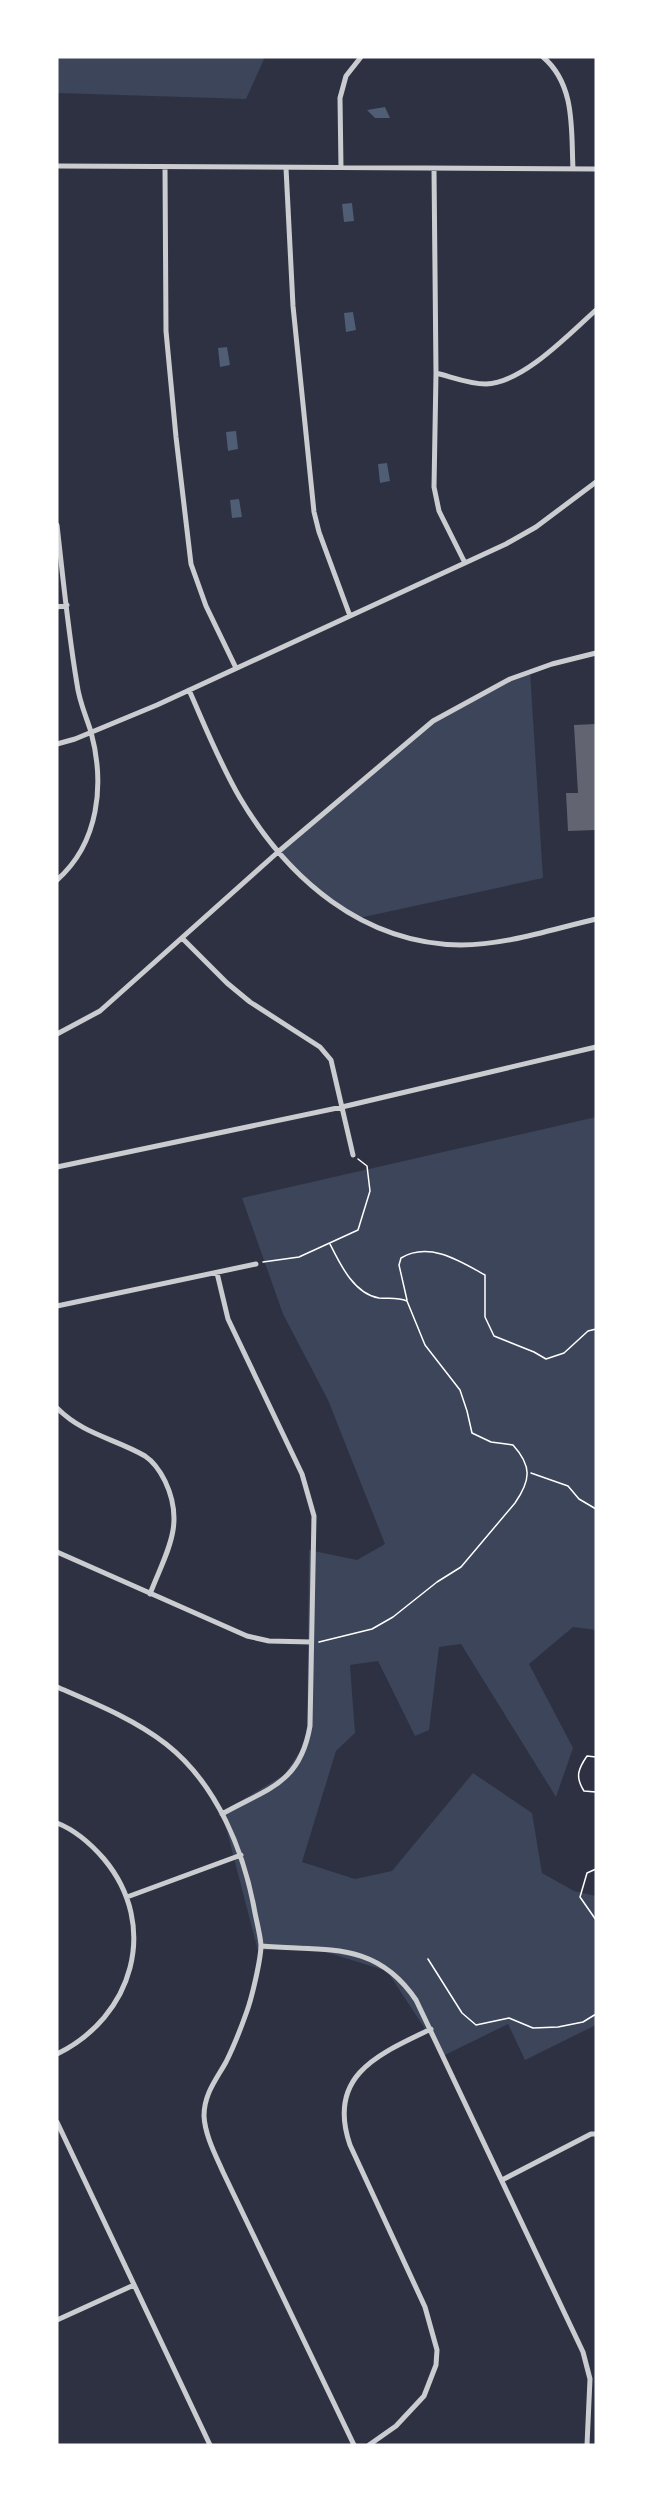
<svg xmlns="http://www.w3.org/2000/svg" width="653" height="2502" font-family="'Sofia Sans Condensed',sans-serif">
<rect width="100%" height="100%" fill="#2d3142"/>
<path fill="#3c4559" d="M57 57H265L246 99 57 93Z
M530 671 543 878 359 918 321 894 278 852 433 721Z
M596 1117V1630L573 1627 529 1664 573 1748 556 1797 461 1644 439 1647 429 1730 415 1736 378 1661 350 1665 355 1733 336 1751 302 1862 355 1879 392 1871 473 1773 532 1813 542 1873 574 1891 596 1896V2025L525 2060 508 2024 443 2056 387 1971 303 1945 258 1951 222 1812 284 1775 307 1741 309 1550 357 1560 385 1544 328 1400 283 1314 242 1198Z"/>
<path fill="#4f5d75" d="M385 107 390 118H375L367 110Z
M352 203 354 221 344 222 342 204Z
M353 312 356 330 346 332 344 313Z
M227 347 230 365 220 367 218 348Z
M236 431 238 449 228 451 226 432Z
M387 463 390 481 380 483 378 464Z
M239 499 242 517 232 518 230 500Z"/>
<path fill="#626471" d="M596 724V830L568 831 566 793H578L574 725Z"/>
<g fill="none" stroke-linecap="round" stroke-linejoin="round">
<path stroke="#fff" stroke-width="1.5" d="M263 1262 299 1257 358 1230 370 1191 367 1166 358 1159
M407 1300 399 1265 401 1258C429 1241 460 1261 485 1275V1317L494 1336 534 1352 546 1359 564 1353 588 1331 596 1329
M531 1473 568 1486 579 1499 596 1509
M319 1642 372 1629 393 1617 437 1582 461 1567 515 1503C531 1480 532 1466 513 1445L491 1442 472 1433 467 1411 460 1390 425 1345 407 1301C397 1297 390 1299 379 1298 354 1294 340 1264 330 1244
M596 1757 587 1756C578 1769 575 1777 584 1791L596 1792
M596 1869 587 1873 580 1897 596 1920
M428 1959 462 2013 476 2025 509 2018 533 2028 558 2027 583 2022 596 2014"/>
<path stroke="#caccd0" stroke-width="5" d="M543 57C576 85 571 131 573 169
M57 166 596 169
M165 167 166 331 176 437 191 564 206 606 236 668
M286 168 293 306 314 512 319 532 350 616
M341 168 340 98 346 76 361 57
M434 169 436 373 434 487 439 511 465 563
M436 373C452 377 469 384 486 384 523 383 569 334 596 310
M57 525C63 578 68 631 77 684 79 701 86 716 91 732 105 784 99 843 57 880
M57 607 67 605
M189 690C205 726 220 764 240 798 288 879 363 944 461 945 506 945 553 929 596 919
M57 744 75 739 157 705 506 544 536 527 596 482
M183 939 227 983 250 1002 320 1047 331 1060 353 1155
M57 1034 100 1011 278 852 433 721 510 679 552 664 596 653
M57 1167 342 1107 596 1047
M217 1273 228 1319 302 1474 314 1516 310 1726C300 1784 268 1788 222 1814
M57 1306 256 1264
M57 1408C84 1435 114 1438 145 1456 154 1462 160 1471 165 1481 186 1525 166 1552 150 1594
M57 1552 247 1636 269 1641 311 1642
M57 1687C94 1703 134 1719 166 1744 217 1784 244 1851 255 1913 257 1923 260 1934 261 1945 261 1959 252 1997 247 2011 241 2028 234 2046 226 2062 216 2080 204 2094 204 2116 205 2135 215 2154 223 2172L354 2445
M57 1823C75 1830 91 1844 104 1859 160 1926 133 2017 57 2054
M127 1897 241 1855
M261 1946C324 1952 375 1939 416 2000L583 2352 590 2379 587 2445
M57 2122 210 2445
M502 2180 591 2134H596
M57 2320 134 2285
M369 2445 396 2426 424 2396 436 2365 437 2350 425 2307 350 2145C326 2075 379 2054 431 2029"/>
</g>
<rect width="653" height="2502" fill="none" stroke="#ffffff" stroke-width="117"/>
</svg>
